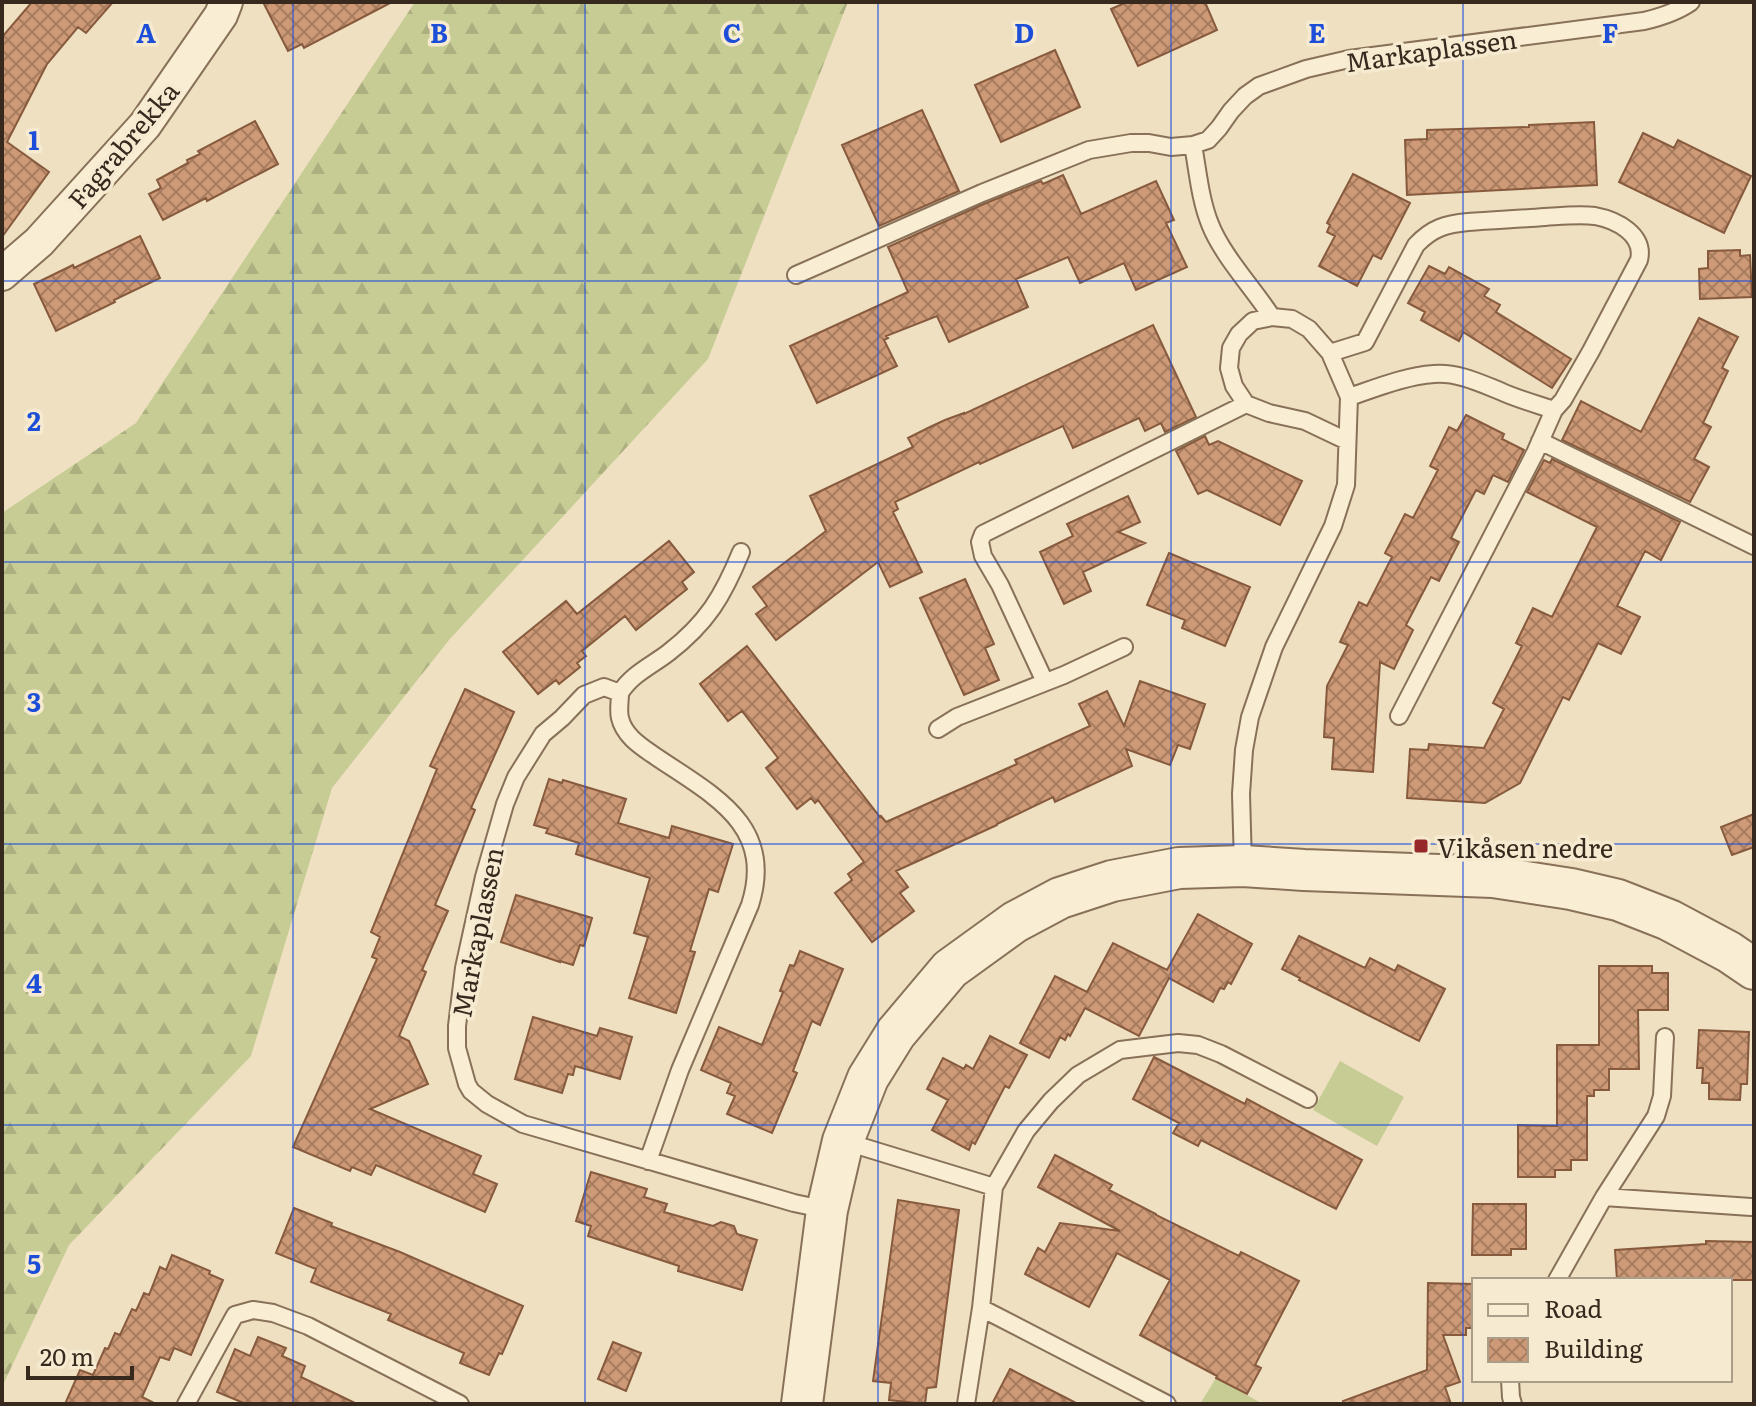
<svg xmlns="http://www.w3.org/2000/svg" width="1756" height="1406" font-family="Literata,serif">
<defs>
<pattern id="forest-firs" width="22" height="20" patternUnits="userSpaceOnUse" patternTransform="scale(2)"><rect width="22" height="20" fill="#c7cc95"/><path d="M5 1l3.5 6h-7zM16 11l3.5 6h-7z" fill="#acaf80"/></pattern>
<pattern id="building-cross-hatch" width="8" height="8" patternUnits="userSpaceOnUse" patternTransform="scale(2)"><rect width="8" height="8" fill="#cd9976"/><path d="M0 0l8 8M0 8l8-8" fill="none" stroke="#a77d60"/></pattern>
</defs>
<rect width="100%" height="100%" fill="#eee0c1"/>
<path fill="#c7cc95" d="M1340 1061 1404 1097 1377 1146 1313 1110Z
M1216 1378 1263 1404H1200Z"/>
<path fill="url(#forest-firs)" d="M415 2H848L708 359 449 640 332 788 251 1056 69 1245 2 1387V513L136 423Z"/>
<path fill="url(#building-cross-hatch)" stroke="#875a3e" stroke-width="2" d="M32 2H113L86 33 78 27 47 64 7 142 49 172 2 237V37Z
M263 2H392L304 48 302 44 288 51Z
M1127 2H1205L1217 30 1138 66 1111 9Z
M1055 50 1080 107 1001 142 975 85Z
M922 110 959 191 879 226 842 145Z
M255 121 278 164 207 201 206 198 163 220 149 194 161 188 157 180 188 163 187 160 200 154 198 151Z
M1594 122 1597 185 1407 195 1405 140 1427 139V130L1529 127V125Z
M1643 133 1674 148 1678 140 1751 176 1724 233 1619 182Z
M1353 174 1410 203 1381 259 1373 255 1357 286 1319 266 1335 236 1327 232 1330 225 1327 223Z
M1063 175 1081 214 1156 181 1174 220 1166 223 1187 267 1136 290 1124 263 1080 283 1068 257 1016 279 1028 307 949 342 937 316 886 336 888 338 884 340 897 366 817 403 790 346 908 292 888 247 986 203 1041 181 1043 184Z
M140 236 160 278 114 300 115 302 56 331 34 284 73 265 74 268Z
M1740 250V256L1750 255 1752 297 1700 299 1699 269 1708 268V251Z
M1429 266 1445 274 1449 267 1489 289 1484 296 1500 305 1496 312 1571 359 1552 388 1463 332 1459 341 1421 320 1425 312 1408 303Z
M1699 318 1738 337 1722 368 1728 371 1703 423 1711 427 1694 459 1709 467 1690 502 1562 440 1581 401 1641 432Z
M1153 325 1196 417 1165 432 1161 423 1145 431 1139 418 1073 448 1063 426 980 464 979 462 895 502 898 509 893 512 922 572 890 587 878 562 776 640 756 614 767 606 753 587 826 531 810 496 913 447 908 438 930 427 945 420 964 413V414Z
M1466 415 1504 434 1502 439 1524 450 1508 482 1493 475 1484 494 1476 490 1451 538 1459 542 1439 581 1431 577 1406 625 1413 630 1394 669 1380 662 1373 772 1332 769 1334 738 1324 737 1327 686 1348 645 1340 642 1359 602 1367 606 1392 557 1385 553 1405 514 1413 518 1438 470 1430 466 1449 427 1457 431Z
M1205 436 1209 445 1218 441 1302 481 1280 525 1207 490 1198 494 1176 451Z
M1552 459 1680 522 1661 560 1645 551 1617 606 1640 617 1621 654 1598 643 1569 700 1563 697 1520 783 1485 803 1407 798 1410 749 1428 750 1429 744 1484 748 1504 709 1493 703 1522 646 1516 643 1533 608 1552 617 1597 527 1527 492 1544 460 1550 463Z
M1128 496 1140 522 1118 532 1145 543 1083 572 1091 591 1064 604 1040 552 1073 536 1067 524Z
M669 541 694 572 682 582 687 589 636 630 625 616 582 651 586 656 577 663 580 667 559 684 556 680 538 694 503 652 566 601 577 614Z
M1169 553 1250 587 1225 646 1182 628 1185 620 1147 605Z
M965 579 994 644 985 648 999 680 964 695 920 598Z
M747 646 880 817 881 816 886 822 1017 764 1015 760 1090 726 1079 704 1107 691 1124 726 1140 681 1205 704 1190 749 1178 745 1170 765 1126 749 1132 766 1055 802 1053 797 997 824V825L896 871 908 887 900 893 914 911 872 942 835 893 852 880 848 874 864 862 818 800 815 803 811 798 797 809 766 768 778 758 742 711 728 721 700 684Z
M465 689 514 712 471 808 475 810 435 905 448 911 422 970 426 972 399 1036 409 1041 428 1084 370 1109 481 1156 473 1174 497 1184 485 1212 376 1165 371 1175 352 1167 350 1171 293 1147 377 959 372 957 380 937 371 932 437 769 430 766Z
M549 779 562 783 563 780 626 799 618 823 669 838 672 826 733 844 718 892 709 889 690 951 695 952 676 1013 629 998 648 937 634 933 650 878 576 854 579 843 546 833 548 829 534 825Z
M1754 814V847L1732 855 1721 827Z
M516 895 592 918 584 946 580 945 573 965 560 961V962L501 942Z
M1198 914 1252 944 1231 984 1228 982 1224 989 1220 988 1213 1002 1169 978 1139 1036 1085 1008 1070 1036 1068 1034 1065 1040 1060 1037 1049 1058 1020 1043 1055 976 1087 992 1113 943 1167 970Z
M1299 936 1365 968 1370 958 1395 971 1398 965 1445 989 1419 1041 1299 980 1300 978 1282 969Z
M800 951 843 969 820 1025 812 1021 793 1071 797 1073 772 1133 727 1114 735 1096 727 1093 731 1083 701 1070 719 1027 762 1045 783 992 780 991 790 965 794 966Z
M1599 966H1652V973H1668V1010H1638L1639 1069H1609V1090H1594V1096H1587V1160H1571V1170H1555V1177H1518V1125L1557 1126V1045H1599Z
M533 1017 597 1036 600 1028 632 1037 620 1079 575 1066 573 1075 568 1074 562 1093 515 1079Z
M1699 1030 1749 1032 1747 1084H1741L1740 1100 1709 1099V1083H1702L1703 1068H1697Z
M990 1036 1027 1055 1009 1088 1005 1086 975 1144 972 1142 969 1150 932 1130 948 1100 927 1089 943 1058 964 1069 966 1065 973 1069Z
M1154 1057 1245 1104 1247 1099 1362 1160 1336 1209 1201 1140 1198 1146 1173 1133 1179 1123 1133 1099Z
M1055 1155 1112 1185 1109 1190 1156 1214V1215L1239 1256 1241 1252 1299 1281 1255 1365 1261 1368 1247 1394 1216 1378 1217 1376 1140 1335 1170 1280 1117 1253 1089 1307 1025 1274 1038 1248 1045 1252 1060 1223 1120 1231 1038 1187Z
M591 1172 647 1189 644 1197 667 1204 664 1212 713 1226 721 1222 734 1226 737 1234 757 1240 742 1290 678 1271 679 1266 588 1236 591 1226 576 1221Z
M898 1200 959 1210 936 1387 927 1388 925 1404 889 1400 891 1383 873 1381Z
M1473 1204H1526V1249H1511V1255H1472Z
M294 1208 332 1223 331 1226 400 1252 523 1306 502 1354 499 1353 489 1375 460 1363 464 1353 388 1320 391 1314 311 1282 316 1269 276 1253Z
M1706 1241 1754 1242V1280H1617L1615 1250 1706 1244Z
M172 1255 210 1271 209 1274 223 1280 191 1355 174 1348 169 1360 160 1357 142 1397 156 1404H65L80 1370 93 1375 105 1348 108 1349 115 1333 120 1335 132 1309 136 1311 144 1293 149 1295 160 1267 166 1270Z
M1428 1283 1474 1284V1328H1466V1335H1443L1460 1382 1445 1387 1451 1404H1344L1343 1401 1427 1370Z
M258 1337 286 1348 282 1356 305 1366 301 1377 357 1404H246L217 1392 235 1349 250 1356Z
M613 1342 641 1353 626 1391 598 1379Z
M1010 1369 1078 1404H992Z"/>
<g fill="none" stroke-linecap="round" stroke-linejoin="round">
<g stroke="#887158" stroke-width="20">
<path id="service" d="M1193 145C1198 172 1200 199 1210 224 1222 255 1253 288 1272 317
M796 275 982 193 1089 150 1131 143H1149L1171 147 1193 145 1208 140 1219 128 1231 111 1245 96 1259 86 1306 69 1349 59 1644 21C1661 17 1677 12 1691 2
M1330 353 1365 342 1416 245C1432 228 1446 224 1468 222 1494 220 1519 219 1545 217 1561 216 1579 214 1595 216 1617 220 1645 235 1639 260L1591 351 1563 400 1554 410
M1349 397C1376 388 1405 376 1434 374 1457 372 1480 383 1500 391 1517 399 1536 404 1554 410L1535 453 1399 716
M1540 441 1754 546
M1045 682 1000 585 983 556 980 542 983 534 1246 404
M620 693 604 687 584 695 562 718 543 734 516 777 505 804 484 877 464 968 457 1026V1048L467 1084 471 1091 487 1104 523 1124 794 1203 827 1210
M938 729 957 717 1064 675 1124 647
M1243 865 1241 794 1244 750 1250 717 1274 647 1333 526 1346 485 1349 397 1330 353 1309 329 1292 319 1272 317 1253 321 1239 334 1231 348 1229 368 1234 386 1246 404 1269 413 1305 421 1347 441
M843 1141 994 1187
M648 1161 680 1070 750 905C776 823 710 794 652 754 639 745 624 735 620 718 618 711 620 701 620 693 632 674 651 666 668 653 707 623 723 596 741 552
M1604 1197 1751 1207
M1557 1280 1604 1197 1656 1116 1662 1096 1665 1037
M981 1308 1167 1404
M1510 1380 1511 1397 1513 1404
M186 1404 235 1315 253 1310 273 1313 308 1326 460 1404
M966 1404 981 1308 994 1187 1026 1131 1051 1101 1078 1075 1120 1050 1178 1043 1198 1045 1221 1054 1308 1099"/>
</g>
<g stroke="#887158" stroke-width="36">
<path id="minor" d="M2 274 39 242 145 125 221 15 226 2"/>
</g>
<g stroke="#887158" stroke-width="44">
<path id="tertiary" d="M802 1404 827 1210 843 1141 868 1078 896 1033 950 969 1015 922 1060 898 1112 881 1179 868 1243 866 1304 870 1493 877 1571 889 1618 900 1669 920 1729 952 1754 969"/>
</g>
<use href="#service" stroke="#f9eed4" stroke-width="16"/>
<use href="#minor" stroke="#f9eed4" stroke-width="32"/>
<use href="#tertiary" stroke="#f9eed4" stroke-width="40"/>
</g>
<path fill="none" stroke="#1d4ed8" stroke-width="2" stroke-opacity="0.55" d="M293 2V1404M585 2V1404M878 2V1404M1171 2V1404M1463 2V1404M2 281H1754M2 562H1754M2 844H1754M2 1125H1754"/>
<rect fill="#97282a" stroke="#f6ead1" stroke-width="3" x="1413" y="838" width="16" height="16" rx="4"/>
<g text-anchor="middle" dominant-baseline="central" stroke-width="7" stroke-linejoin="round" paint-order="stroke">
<g font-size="26" fill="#37291d" stroke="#f6ead1">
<text transform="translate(1431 49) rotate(-8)">Markaplassen</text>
<text transform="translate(122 144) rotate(-50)">Fagrabrekka</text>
<text transform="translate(476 932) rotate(-79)">Markaplassen</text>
</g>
<g font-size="26" fill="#37291d" stroke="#f6ead1" text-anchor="start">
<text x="1437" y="846">Vikåsen nedre</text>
</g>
</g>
<g font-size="26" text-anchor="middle" font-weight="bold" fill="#1d4ed8" stroke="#f6ead1" stroke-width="7" stroke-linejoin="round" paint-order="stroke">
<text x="146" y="43">A</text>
<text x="439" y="43">B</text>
<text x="732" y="43">C</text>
<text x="1024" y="43">D</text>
<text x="1317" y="43">E</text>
<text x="1610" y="43">F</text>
<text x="34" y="150">1</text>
<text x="34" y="431">2</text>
<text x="34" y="712">3</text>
<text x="34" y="993">4</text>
<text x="34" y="1274">5</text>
</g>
<rect width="1756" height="1406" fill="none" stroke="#37291d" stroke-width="8"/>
<rect x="1472" y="1278" width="260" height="104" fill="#f6ead1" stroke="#aa9d89" stroke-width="2"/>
<rect x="1488" y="1304" width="40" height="12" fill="#f9eed4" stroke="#aa9d89" stroke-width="2"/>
<text x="1544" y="1318" font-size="24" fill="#37291d">Road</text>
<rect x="1488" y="1338" width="40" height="24" fill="url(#building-cross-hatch)" stroke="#aa9d89" stroke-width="2"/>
<text x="1544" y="1358" font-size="24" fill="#37291d">Building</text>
<path d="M28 1366v12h104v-12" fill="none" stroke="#37291d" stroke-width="4"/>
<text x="40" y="1366" font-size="24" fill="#37291d" stroke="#f6ead1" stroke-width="6" paint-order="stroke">20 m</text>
</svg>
